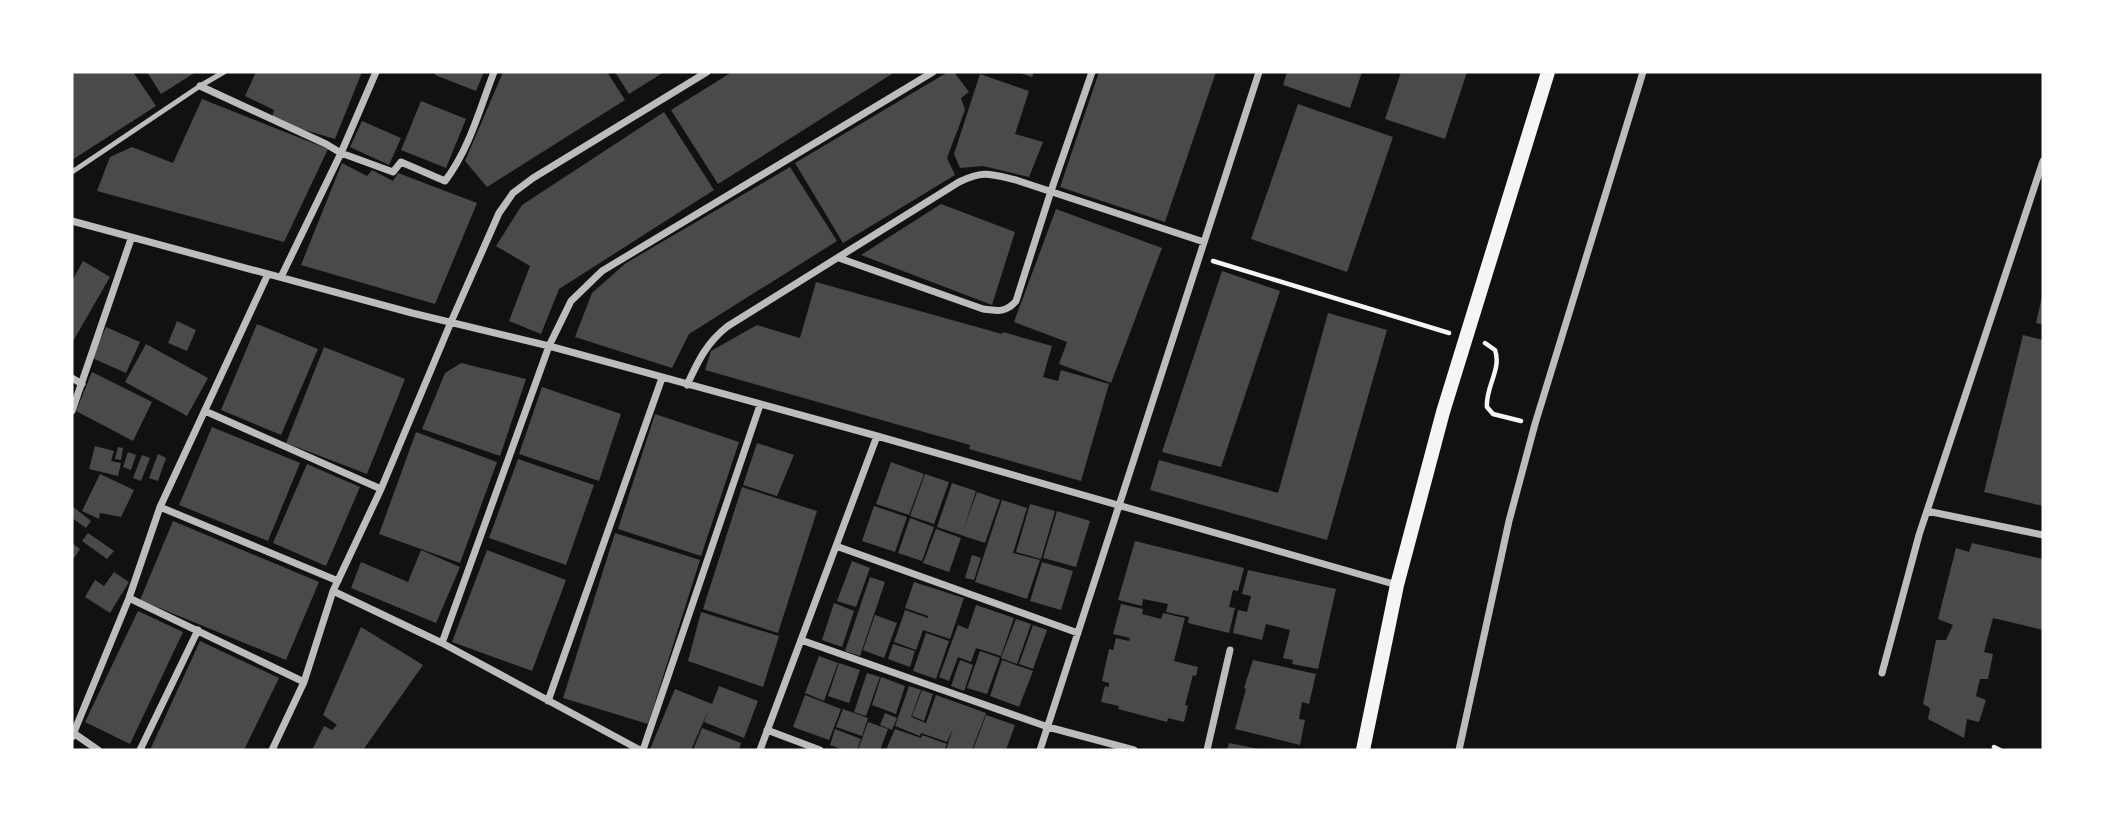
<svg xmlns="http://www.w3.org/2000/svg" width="2115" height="822" font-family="'Alegreya Sans',sans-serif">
<rect width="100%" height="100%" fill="#111"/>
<path fill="#4a4a4a" d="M72 72H133L156 106 72 160Z
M147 72H196L161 94Z
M256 72H362L335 139 298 128 272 117 274 110 245 96Z
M436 72H484L476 91 435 75Z
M503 72H607L625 100 487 187 465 161Z
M615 72H664L629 94Z
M732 72H895L718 184 671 110Z
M948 72H954L969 92 961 98 965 110 947 158 955 175 843 243 795 163Z
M1017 72H1034L1032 77Z
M1099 72H1216L1165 222 1060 187Z
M1287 72H1362L1350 108 1283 85Z
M1401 72H1467L1445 139 1385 119Z
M980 74 1029 91 1015 134 1043 142 1029 177 983 166 960 168 954 154Z
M202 99 328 149 284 242 97 191 110 157 132 147 173 163Z
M421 101 466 119 446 168 401 150Z
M1298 104 1393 137 1347 272 1251 239Z
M664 112 714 190 559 289 541 334 509 321 530 266 496 246 522 205Z
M362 121 401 138 389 165 350 147Z
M342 163 367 176 372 170 393 181 398 173 477 203 435 304 301 265Z
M790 167 837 241 689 334 672 368 575 337 592 293 626 263Z
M941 204 1015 232 992 305 861 255Z
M1056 209 1162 248 1111 383 1059 364 1067 342 1014 322Z
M83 261 110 277 72 343V281Z
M1222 271 1280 291 1221 467 1162 452Z
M816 282 1002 334 1003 332 1052 346 1043 377 1058 381 1061 370 1109 384 1081 481 969 449 970 445 705 370 711 351 757 325 800 338Z
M2042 296H2043V325L2036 323Z
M1328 313 1387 330 1327 540 1150 490 1159 460 1278 493Z
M177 321 196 330 187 351 168 343Z
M257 324 318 349 281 435 221 410Z
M106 327 140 342 126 373 92 358Z
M2023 335 2043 340V506L1984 492Z
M146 344 208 378 187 416 125 382Z
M324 347 405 379 367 474 286 443Z
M461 363 526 379 500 456 422 429 445 373Z
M92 372 152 402 133 441 76 411Z
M542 387 621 414 599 481 519 454Z
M655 414 739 442 701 556 618 529Z
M212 427 300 463 268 541 179 505Z
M416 432 497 462 460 563 379 534Z
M757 443 794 455 777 496 743 485Z
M95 446 114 451 111 461 121 463 118 476 89 469Z
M118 447 123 448 121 460 115 459Z
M128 452 136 455 131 470 123 467Z
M158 454 166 458 158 481 149 478Z
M142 455 150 458 141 481 133 478Z
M518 459 594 485 566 565 489 538Z
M891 462 924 474 909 515 876 504Z
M307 464 360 487 326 566 273 543Z
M100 474 134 490 121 517 100 513 99 519 82 511Z
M925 474 949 482 934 524 910 516Z
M952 483 976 491 963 531 977 492 1000 500 985 543 937 527Z
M742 487 817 511 778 633 703 609Z
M1002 500 1027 508 1013 553 1040 560 1027 599 975 582Z
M1030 504 1055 511 1041 559 1016 552Z
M72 506 91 521 86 528 72 518Z
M874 506 907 517 895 552 862 541Z
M1057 511 1090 521 1076 567 1043 558Z
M910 518 934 527 922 561 898 553Z
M173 521 319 582 286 660 140 600Z
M936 529 961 538 949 572 923 563Z
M88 533 114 551 107 559 82 541Z
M615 533 700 560 648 724 563 698Z
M1135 541 1244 568 1238 591 1233 590 1229 607 1235 608 1229 633 1188 623 1189 617 1166 612 1168 604 1143 599 1142 606 1118 600Z
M72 543 80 549 72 561Z
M1972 543 2043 559V630L1993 618 1984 652 1993 654 1988 679H1980L1976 696 1986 700 1979 722 1967 719 1964 738 1928 719 1930 708 1923 704 1936 640H1946L1953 625 1938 619 1956 548 1969 552Z
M421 550 460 567 436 623 351 588 361 562 408 582Z
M487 550 566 580 532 671 452 642Z
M972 555 981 558 974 580 965 578Z
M852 561 870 568 856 607 837 601Z
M1042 562 1073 571 1061 610 1030 601Z
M1248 570 1336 589 1318 669 1292 664 1293 660 1283 658 1290 630 1266 624 1262 640 1233 633 1238 610 1247 612 1251 596 1242 594Z
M114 572 129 582 110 613 85 597 95 580 104 586Z
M870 577 885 582 860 656 845 651Z
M914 582 964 598 950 639 923 630 916 650 894 642 905 610 928 618V616L905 608Z
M834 603 854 611 842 647 822 640Z
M1121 604 1143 609 1142 614 1161 619 1163 613 1185 618 1174 661 1198 667 1196 676 1193 675 1185 705 1188 706 1184 722 1168 718 1167 722 1118 709 1119 706 1101 702 1105 686 1109 687V683L1102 681 1109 649 1113 650 1116 638 1129 641 1130 638 1113 634Z
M976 605 1014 618 1001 656 976 648 971 662 958 657 949 681 939 677 958 625 968 629Z
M138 611 183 632 130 744 85 722Z
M701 612 779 636 763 687 688 661Z
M875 615 897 623 884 658 863 650Z
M1016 619 1031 624 1017 664 1001 658Z
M1033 625 1047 630 1033 669 1019 664Z
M361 627 423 665 363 750H312L324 726 332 730 337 725 323 715Z
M926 633 949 641 936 679 913 671Z
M200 641 279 678 244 750H150Z
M893 644 915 651 910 667 888 659Z
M980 651 1000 658 987 694 967 688Z
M819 656 838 663 824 701 805 693Z
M960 660 973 665 964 691 951 686Z
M1002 660 1033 671 1019 707 990 696Z
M1253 660 1316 674 1309 704 1302 702 1299 719 1305 720 1300 745 1235 729 1246 689 1244 688Z
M839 663 860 670 849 703 828 696Z
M867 673 880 677 866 716 854 712Z
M881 677 905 686 896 714 872 705Z
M719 686 758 701 744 738 704 722 709 709 691 750H654L650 749 675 689 712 704Z
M909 686 921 690 911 717 926 723 936 695 986 713 972 750H946L953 728 947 742 921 733 920 736 895 726Z
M922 690 933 694 924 721 912 716Z
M805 695 841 709 829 740 793 727Z
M843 709 868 718 862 736 836 727Z
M885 713 897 718 892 730 880 725Z
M986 715 1015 725 1006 750H973Z
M868 722 888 729 880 750H858Z
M702 728 741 743 739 750H693Z
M835 729 861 739 857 750H844L830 745Z
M895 729 921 738 922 735 947 744 944 750H886Z
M1229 743 1259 749V750H1227Z"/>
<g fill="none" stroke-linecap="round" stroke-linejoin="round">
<path stroke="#f5f5f5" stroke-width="4.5" d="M1213 261 1449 333
M1485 343 1495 350C1502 369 1485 388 1487 407L1493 414 1521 421
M1994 747 2000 750"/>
<path stroke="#bcbcbc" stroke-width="5" d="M72 172 200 86 224 72"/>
<path stroke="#bcbcbc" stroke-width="7" d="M200 86 326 144 341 153 393 172 401 162 445 181C469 150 480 108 494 72
M72 221 412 313 549 346 877 436 1397 585
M839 258 983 309C997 311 1006 313 1016 301L1051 191 1092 72
M281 277 341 153 376 72
M72 378 82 384
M687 385C698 361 707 342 728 326L959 182C984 170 990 174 1016 180L1204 242
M72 411 131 239
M205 411 381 489
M160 507 338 581
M1927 511 2043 535
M836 546 1078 633
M333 591 442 643 640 750
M129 598 304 682
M801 640 1048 727 1134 750
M442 643 549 346 571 301 602 271 933 72
M1882 673 1919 535 2043 161
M548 701 662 378
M767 730 820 750
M72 732 98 750
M72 737 129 598 160 507 268 274
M140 750 198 630
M272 750 304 682 333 591 381 489 451 322 499 213 513 193 533 178 707 72
M643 750 760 405
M760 750 877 436
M1040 750 1259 72
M1207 750 1230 650
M1459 750 1509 521 1535 424 1643 72"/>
<path stroke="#f5f5f5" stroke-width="14" d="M1363 750 1397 585 1443 412 1548 72"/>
</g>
<rect width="2115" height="822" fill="none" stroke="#ffffff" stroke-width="147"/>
</svg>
